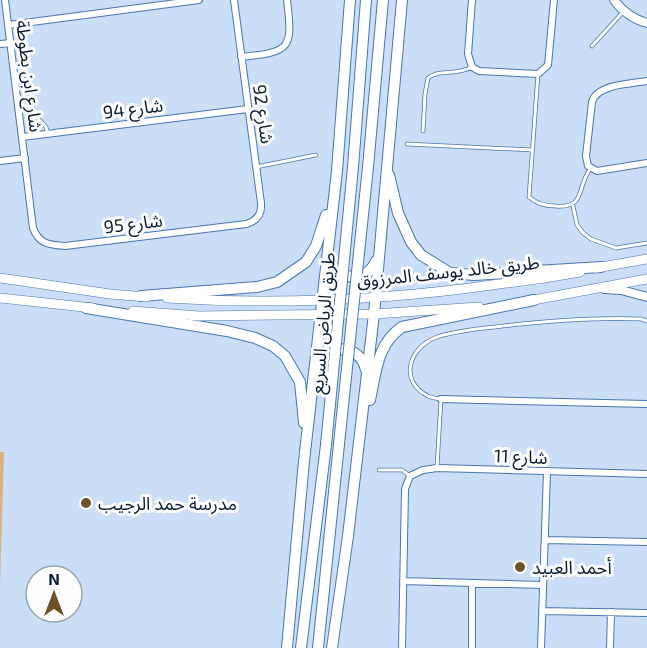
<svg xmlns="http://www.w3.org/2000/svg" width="647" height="648" font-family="'Exo 2','Noto Sans Arabic',sans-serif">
<rect width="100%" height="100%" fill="#cadef7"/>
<path fill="#d8b27f" d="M0 452H4L0 586Z"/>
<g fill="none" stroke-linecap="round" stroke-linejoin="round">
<g stroke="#4876ae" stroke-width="4.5">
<path id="lane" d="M592 46 623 12
M538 74 529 197C537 204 545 206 555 206 586 209 576 189 590 169
M16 79 22 78 27 81 34 114 46 127 48 134
M423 131 425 94 428 78C438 69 456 76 472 67
M407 144 532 150
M256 167 316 155
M573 206 577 225 583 233 591 239 616 248 647 243
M437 467 441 399C437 398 431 398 428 396 398 381 409 347 437 337 455 331 476 329 495 327 544 321 592 317 641 319L647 321
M379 470H402L410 476"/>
</g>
<g stroke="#4876ae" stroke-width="8">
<path id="street" d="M5 0 33 228C39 244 49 245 65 246L246 224C257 221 262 214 261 203L234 0
M472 0 468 54 472 67 479 71 538 74 548 65 554 0
M9 25 199 0
M0 44 11 43
M241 57C291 52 293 49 287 0
M647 81C631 84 597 84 592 102L586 156 588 166 597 171 647 163
M22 137 248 109
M0 161 25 158
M441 399 647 404
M546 540 647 542
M403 581 543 585
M542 611 647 613
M402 648 405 489 410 476 423 470 437 468 647 474
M472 648V583
M541 648 547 472
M610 648 611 612"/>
</g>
<g stroke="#4876ae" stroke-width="10">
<path id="secondary" d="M614 0C623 12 633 19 647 23
M604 289 621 290 647 297"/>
</g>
<g stroke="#4876ae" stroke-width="10">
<path id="primary" d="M596 268 647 259
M0 278 110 294 147 297
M0 298 93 308
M167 298C277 305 389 300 499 284 526 281 553 277 580 272
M528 301 647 279
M133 311 199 316 374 314 479 307"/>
</g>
<g stroke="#4876ae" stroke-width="12">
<path id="highway" d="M353 167 366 0
M368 167 383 0
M389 175 398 213 411 242 421 255 450 273 474 275 601 267
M329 257C335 280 366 285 376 261
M141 296 257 287 277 282 306 262 316 246 326 215
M86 308 227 331 255 338 273 346 285 356 300 382 304 423
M316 367C327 343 360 343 366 370
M370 400C376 372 377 344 402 327L534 300
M287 648 304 461 337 171 350 0
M301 648 326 445
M318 648 339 444
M332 648 348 536 374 314 402 0"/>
</g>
<use href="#lane" stroke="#fff" stroke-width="3"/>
<use href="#street" stroke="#fff" stroke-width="6"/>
<use href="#secondary" stroke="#fff" stroke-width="8"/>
<use href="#primary" stroke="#fff" stroke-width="9"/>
<use href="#highway" stroke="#fff" stroke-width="10"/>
<g stroke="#4876ae" stroke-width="12" stroke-linecap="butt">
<path id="highway-bridge" d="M339 444 368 167
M326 445 353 167"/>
</g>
<use href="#highway-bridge" stroke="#fff" stroke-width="10"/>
</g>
<g fill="#705227" stroke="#fdfdfd" stroke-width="2">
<circle cx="86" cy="503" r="6"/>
<circle cx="520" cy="567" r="6"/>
</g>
<g text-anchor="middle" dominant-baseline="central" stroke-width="6" stroke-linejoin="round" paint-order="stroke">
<g font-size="18" fill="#091c32" stroke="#fdfdfd">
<text transform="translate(30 76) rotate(83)">شارع ابن بطوطة</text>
<text transform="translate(133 108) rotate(-7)">شارع 94</text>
<text transform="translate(264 114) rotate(82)">شارع 92</text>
<text transform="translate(133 223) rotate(-7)">شارع 95</text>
<text transform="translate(448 271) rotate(-6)">طريق خالد يوسف المرزوق</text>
<text transform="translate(322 323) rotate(-85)">طريق الرياض السريع</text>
<text transform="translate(521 456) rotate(2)">شارع 11</text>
</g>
<g font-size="18" fill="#091c32" stroke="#fdfdfd" text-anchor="start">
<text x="98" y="503">مدرسة حمد الرجيب</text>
<text x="532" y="567">أحمد العبيد</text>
</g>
</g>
<g transform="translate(54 594)"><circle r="28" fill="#fdfdfd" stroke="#9ba3ac" stroke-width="1.5"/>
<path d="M0-4.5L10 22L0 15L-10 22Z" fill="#705227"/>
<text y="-9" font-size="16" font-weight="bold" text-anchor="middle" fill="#091c32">N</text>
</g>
</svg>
